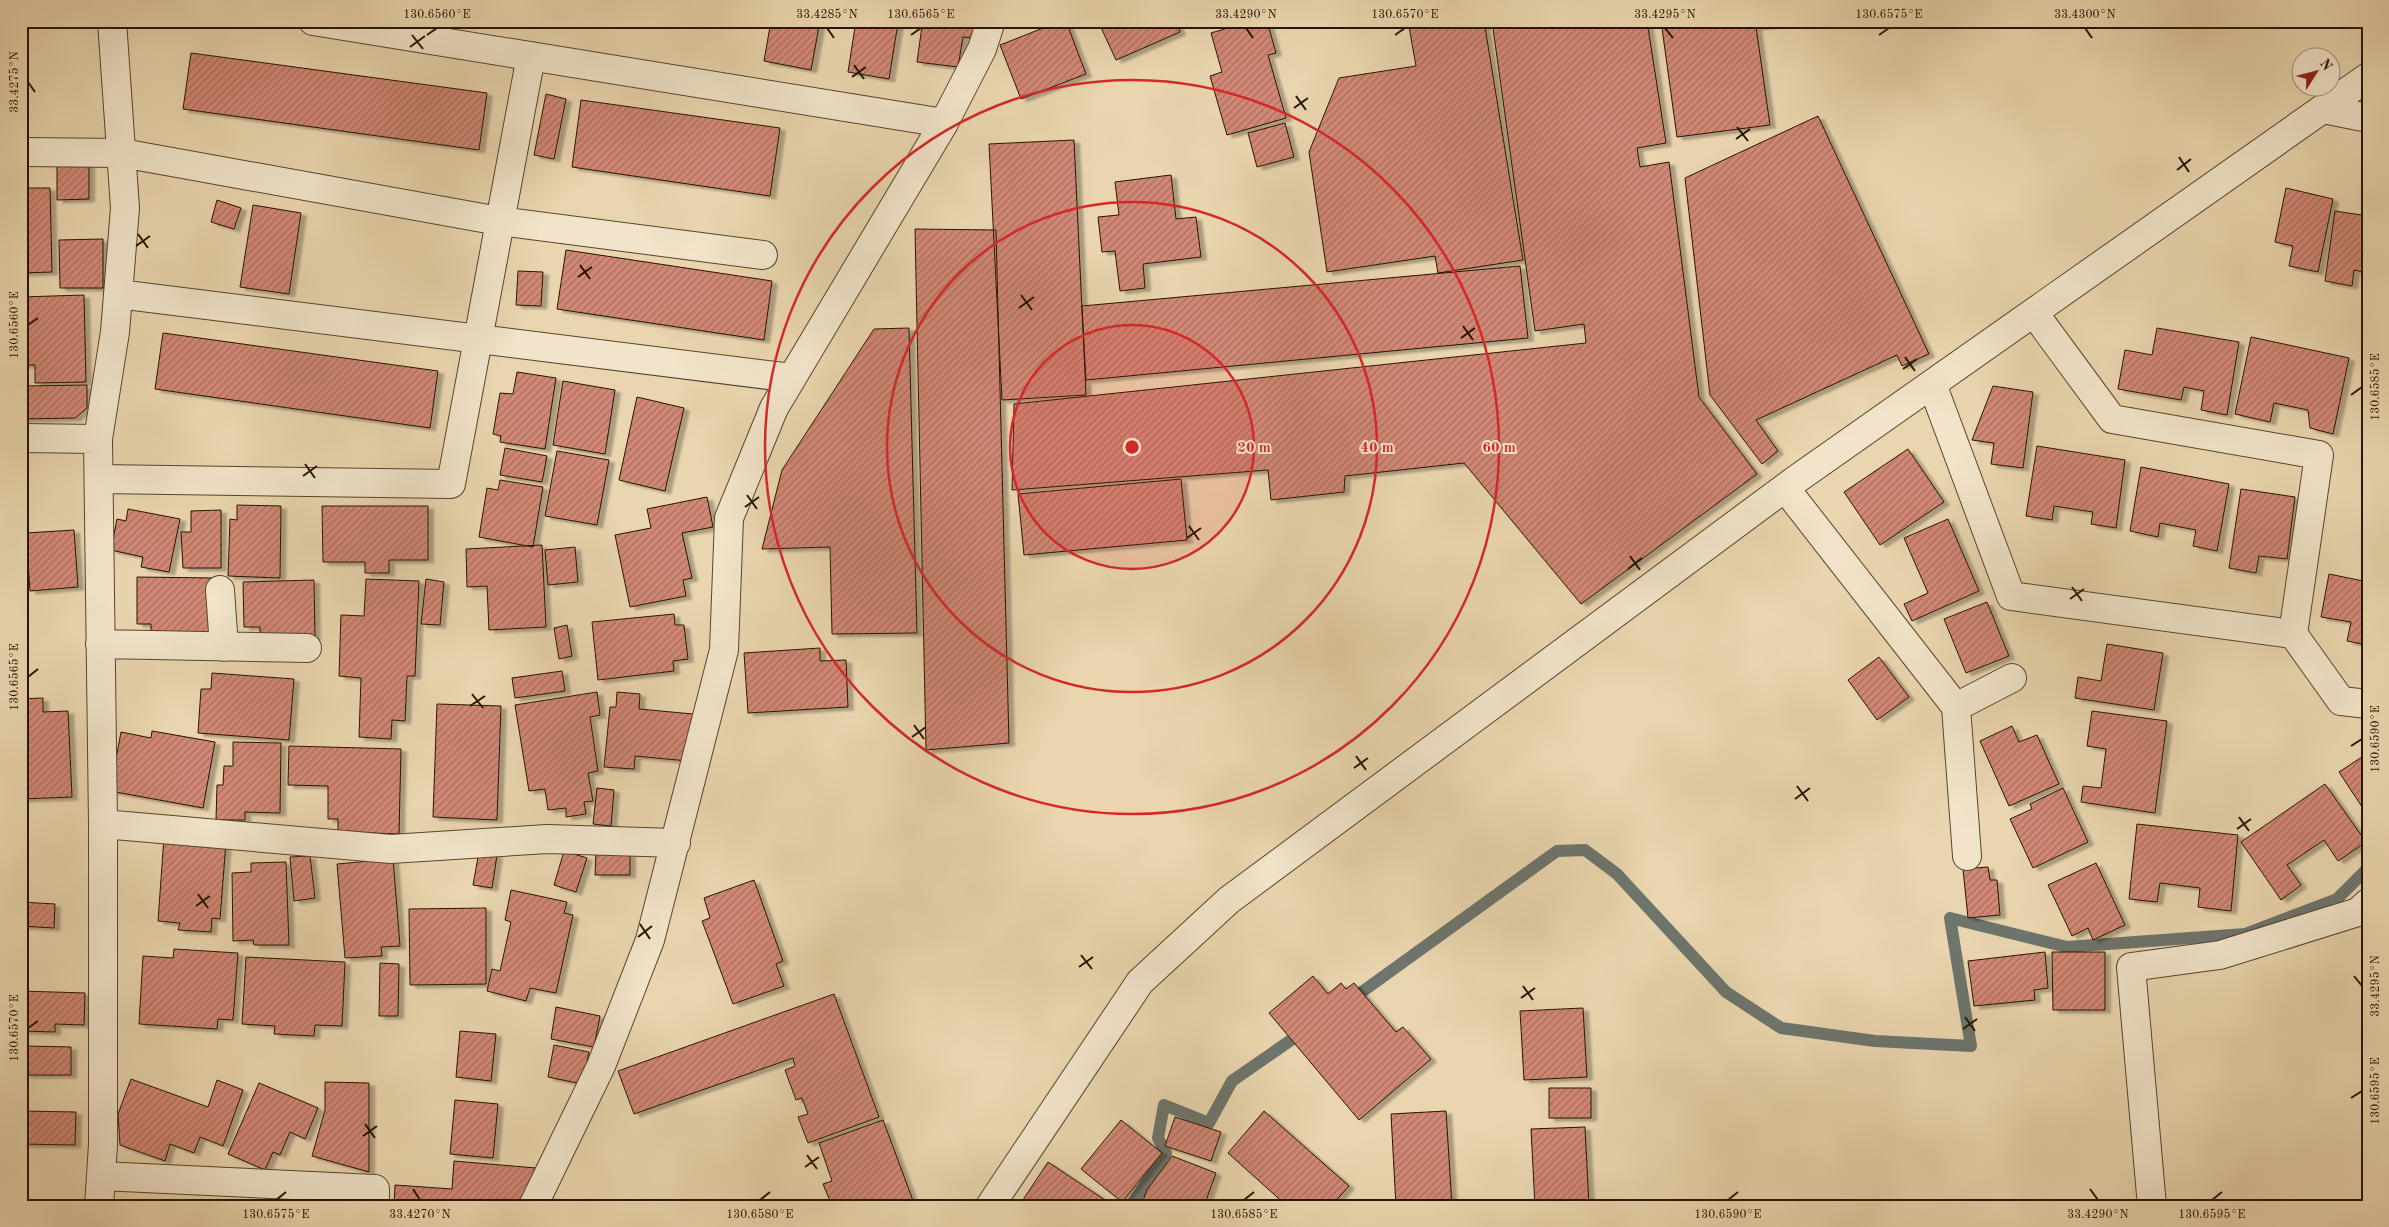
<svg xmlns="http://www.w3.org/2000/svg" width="2389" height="1227" font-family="'Old Standard TT',serif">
<defs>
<pattern id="building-hatch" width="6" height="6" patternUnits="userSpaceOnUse" patternTransform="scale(1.25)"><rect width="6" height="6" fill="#d28876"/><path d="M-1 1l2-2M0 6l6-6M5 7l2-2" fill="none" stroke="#aa6e5e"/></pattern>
<filter id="shadow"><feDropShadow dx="5.5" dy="3" stdDeviation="1" flood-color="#0004"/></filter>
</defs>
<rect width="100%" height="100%" fill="#e9d5ae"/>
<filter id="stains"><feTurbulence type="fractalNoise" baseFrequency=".004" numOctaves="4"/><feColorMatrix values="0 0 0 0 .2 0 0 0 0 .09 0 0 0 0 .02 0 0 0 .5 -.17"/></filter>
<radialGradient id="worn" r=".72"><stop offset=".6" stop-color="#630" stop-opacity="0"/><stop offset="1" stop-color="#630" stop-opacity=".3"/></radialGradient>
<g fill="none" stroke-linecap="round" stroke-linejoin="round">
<path stroke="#6d756d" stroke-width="12" d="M1348 1002 1557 851 1585 850 1617 874 1726 992 1781 1028 1875 1041 1971 1046 1950 918 2067 947 2245 934 2337 899 2368 868
M1131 1206 1166 1153 1158 1138 1164 1105 1209 1123 1232 1081 1304 1031"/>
</g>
<path fill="url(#building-hatch)" stroke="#261400" filter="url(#shadow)" d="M771 21H820L811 70 764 61Z
M856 21 898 23 889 79 848 72Z
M911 21H983L975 38 963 37 958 67 917 62 922 26 910 24Z
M1061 21H1066L1086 74 1021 99 1000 45Z
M1098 21H1176L1180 32 1116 60Z
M1252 21H1267L1276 53 1268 55 1286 118 1227 135 1210 76 1222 72 1211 33Z
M1408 21H1484L1523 260 1438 273 1435 256 1327 272 1309 152 1339 78 1416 66Z
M1492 21H1647L1666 143 1637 148 1640 167 1669 162 1699 397 1757 474 1581 604 1464 463 1345 476 1344 492 1271 500 1268 470 1012 490 1014 404 1586 343 1584 324 1535 331Z
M1661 21H1779V24L1756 27 1770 125 1677 137Z
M191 53 487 93 479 150 183 109Z
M546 94 566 99 554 159 534 155Z
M581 100 780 128 770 196 572 167Z
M1818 116 1929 354 1902 366 1897 355 1756 420 1778 451 1762 464 1710 395 1685 178Z
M1285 123 1294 157 1257 167 1248 133Z
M1074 140 1086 395 1002 400 989 144Z
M89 164V199L57 200V165Z
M1171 175 1176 219 1196 217 1201 257 1143 264 1145 288 1120 291 1115 251 1102 252 1098 217 1119 215 1115 182Z
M21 188H50L52 272 21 273Z
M2286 188 2333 199 2318 272 2289 266 2293 246 2275 242Z
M217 200 241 208 234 229 211 222Z
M253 205 301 213 289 294 240 287Z
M2335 211 2368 216V273L2354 270 2352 286 2325 281Z
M915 229 996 230 1009 743 926 750Z
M103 239V288H60L59 240Z
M566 250 772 281 764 340 557 309Z
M1520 266 1528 338 1086 380 1082 306Z
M518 271 543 272 541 306 516 305Z
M84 295 86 382 35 383V365H21V297Z
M909 328 917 633 832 634 830 547 762 549 782 470 874 329Z
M2157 328 2239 342 2227 415 2201 410 2204 391 2184 387 2181 400 2118 389 2125 350 2152 355Z
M163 333 438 371 430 428 155 389Z
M2251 337 2349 358 2333 434 2310 428 2308 410 2274 403 2270 422 2235 414Z
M517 372 556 378 545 449 500 442 501 436 493 434 500 393 513 394Z
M563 381 615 390 605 454 553 445Z
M87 385V408L75 418 21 419V386Z
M1993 386 2033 392 2023 468 1991 464 1994 443 1972 440Z
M637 397 684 408 665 491 619 480Z
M2037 446 2125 460 2116 528 2091 524 2093 512 2054 506 2052 520 2026 516Z
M505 448 547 456 542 482 500 475Z
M1908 449 1944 502 1880 545 1844 492Z
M557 451 609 460 597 525 545 516Z
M2141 467 2229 484 2217 551 2193 546 2196 530 2160 523 2158 537 2130 531Z
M1181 479 1187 540 1024 555 1018 494Z
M500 480 543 487 533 547 479 537 487 488 498 490Z
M2241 489 2295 497 2287 559 2259 556 2256 573 2229 568Z
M707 497 713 527 682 533 692 578 683 580 686 596 630 607 615 535 651 528 647 509Z
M237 505 281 506 280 578 228 576 230 519 237 520Z
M322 506H428V560H389V573H365V562H323Z
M128 509 180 519 169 572 141 567 143 557 111 550 117 519 126 521Z
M221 510V568H183L181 532H191V511Z
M1948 519 1979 591 1912 621 1904 604 1928 593 1904 538Z
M74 530 78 587 30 591 26 533Z
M542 545 546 627 489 630 487 586 467 587 466 549Z
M575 547 578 582 548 585 545 550Z
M2329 574 2368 582V645L2347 641 2351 622 2321 617Z
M137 577 215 578V638L151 637V624H137Z
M366 579 419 581 415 676H407L405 721 392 720 391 739 359 737 361 678 339 676 341 615 364 616Z
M426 579 444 582 440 625 421 624Z
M314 580 315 637 260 638V627H244L243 582Z
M1987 602 2009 656 1966 673 1944 619Z
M674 614 675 625H684L688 659 673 661 674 671 598 680 592 622Z
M567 625 572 656 559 659 554 628Z
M2107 644 2163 653 2154 710 2075 698 2078 677 2101 681Z
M820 648V661L846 660 848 707 748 713 744 653Z
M1879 657 1909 697 1877 720 1848 680Z
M562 671 565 691 515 698 512 678Z
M212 673 294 679 289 740 198 733 201 689H211Z
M597 692 600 715 590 717 598 771 588 773 593 801 584 802 586 814 566 817V808L548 810 545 789 529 791 515 705Z
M617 692 640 694 639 709 693 714 688 761 635 756 634 769 604 767 610 707H616Z
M43 698V712L68 711 72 797 21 799V699Z
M437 704 501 706 497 820 433 817Z
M2092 711 2167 721 2155 813 2081 802 2083 786 2101 788 2106 749 2087 746Z
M2012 726 2019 742 2037 735 2059 784 2009 806 1980 741Z
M152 731 215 742 203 808 110 791 121 732 151 738Z
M233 742 281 743 280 813 245 812V820H216L217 785H223L224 766H233Z
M289 746 401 749 399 834 338 832V819H328V786L288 785Z
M2368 753V816L2339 772Z
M2325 784 2366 842 2338 861 2324 840 2287 865 2301 885 2281 900 2241 842Z
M597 788 614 790 611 826 593 824Z
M2063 788 2088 842 2033 868 2010 819 2032 809 2030 804Z
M2137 824 2238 835 2231 911 2198 907 2200 888 2160 883 2157 902 2129 899Z
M164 837 226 842 220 919 212 918 211 932 178 930 180 923 158 921Z
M564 851 587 858 576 892 554 885Z
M479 852 497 855 492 888 473 885Z
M596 852 630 853V875H595Z
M310 856 315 898 294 901 290 857Z
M393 859 400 946 381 947 382 956 345 958 337 864Z
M286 862 289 945H254L253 940 233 941 232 873 251 872V863Z
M2096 863 2125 925 2093 940 2088 928 2072 936 2048 885Z
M1988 867 1990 880H1997L2000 915 1968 918 1963 869Z
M754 880 783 961 776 964 784 986 733 1004 702 921 710 918 704 898Z
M511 890 567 902 564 913 573 915 556 993 530 988 526 1001 487 991 492 969 500 971 511 922 505 920Z
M21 902 55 904 54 928 21 926Z
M486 908V984L410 985 409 909Z
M174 949 238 953 233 1020 218 1019 217 1029 139 1024 143 956 173 958Z
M2045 952 2048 988 2034 990 2035 1000 1974 1006 1968 961Z
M2052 952H2105V1010H2053Z
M246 957 345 962 342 1026 315 1025 314 1036 274 1034 275 1026 242 1024Z
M380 963 399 964 398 1016H379Z
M1313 976 1328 994 1341 983 1346 989 1354 983 1396 1032 1403 1027 1431 1059 1359 1120 1269 1013Z
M21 991 85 993 84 1025 55 1024V1032L21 1031Z
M834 994 879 1117 808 1143 798 1117 808 1114 802 1098 796 1100 785 1070 795 1066 793 1058 634 1114 618 1071Z
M556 1007 600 1016 594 1047 551 1039Z
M1583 1008 1587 1077 1524 1080 1520 1011Z
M460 1031 496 1034 491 1081 456 1077Z
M554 1045 589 1052 582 1084 548 1077Z
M25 1046 71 1047V1075H25Z
M131 1079 208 1107 217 1080 243 1090 223 1146 200 1137 194 1153 170 1144 165 1161 120 1145 118 1114Z
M325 1082 369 1083V1172L312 1156 325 1110Z
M259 1083 318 1108 305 1139 290 1132 280 1155 273 1152 265 1170 228 1154Z
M1549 1088H1591V1118H1549Z
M455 1100 498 1104 493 1158 450 1154Z
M21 1111 76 1112 75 1145 21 1144Z
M1264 1111 1349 1186 1331 1206H1287L1228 1153Z
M1446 1111 1452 1206H1396L1391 1114Z
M1175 1117 1221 1132 1211 1161 1165 1146Z
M883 1120 915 1206H832L823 1184 832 1181 819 1143Z
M1121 1120 1162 1153 1122 1202 1081 1169Z
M1585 1127 1589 1206H1535L1531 1129Z
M1172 1156 1216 1173 1204 1206 1186 1203 1185 1206H1141L1147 1190Z
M454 1161 536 1168 520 1206H394L395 1185 452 1189Z
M1048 1162 1114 1206H1019Z
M346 1196 357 1206H314L321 1201Z
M176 1201 230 1202V1206H176Z"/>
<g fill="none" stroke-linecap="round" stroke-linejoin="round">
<g stroke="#57442c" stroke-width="30">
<path id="minor" d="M313 21 944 123
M2323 109 2368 118
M21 152 122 153 499 221 763 255
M118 294 792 378
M2034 313 2112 419 2319 455 2293 634
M1932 384 2011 596 2293 634 2341 701 2368 704
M21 438 98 439
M99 479 451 484 531 56
M1785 488 1956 707 1967 856
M220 590 224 647
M100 644 307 648
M1956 707 2012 678
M103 824 391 849 547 839 676 843
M101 1176 375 1189V1206
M99 1206 103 1145V824L98 439 115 332 125 208 112 21
M533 1206 601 1066 650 940 724 650 729 518 774 408 944 123 982 49 991 21
M990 1206 1140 982 1229 900 1794 481 2368 77
M2152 1206 2131 967 2220 955 2358 912 2368 903"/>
</g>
<use href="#minor" stroke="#f1e4ca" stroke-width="28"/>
</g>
<path fill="none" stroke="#261400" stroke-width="2" d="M827 28 834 38M1246 28 1253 38M1665 28 1673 38M2085 28 2092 38M412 35 423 49M427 35 437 28M911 35 921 28M1395 35 1405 28M1879 35 1889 28M410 47 425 36M854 65 864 79M852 77 866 67M28 82 35 92M1296 96 1306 110M1294 108 1308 98M1737 127 1748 141M1736 139 1750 129M2179 157 2189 172M2177 170 2191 159M138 234 148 248M136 246 150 236M580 265 590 279M578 277 592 267M1021 295 1032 310M1019 308 1034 297M28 325 38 318M1463 326 1473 340M1461 338 1475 328M1905 357 1915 371M1903 369 1917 359M2351 395 2362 387M305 464 315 478M303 476 317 466M747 495 757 509M745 507 759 497M1189 526 1199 540M1187 538 1201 528M1630 556 1640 570M1628 569 1642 558M2072 587 2082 601M2070 599 2084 589M28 677 38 669M472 694 483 708M470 706 485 696M914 725 924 739M912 737 926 727M2351 746 2362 739M1356 756 1366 770M1354 768 1368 758M1797 786 1808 801M1795 799 1810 788M2239 817 2249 831M2237 829 2251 819M198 894 208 908M196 906 210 896M640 924 650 939M638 937 652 926M1081 955 1092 969M1079 967 1093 957M2354 976 2362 986M1523 986 1533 1000M1521 998 1535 988M1965 1017 1975 1031M28 1028 38 1021M1963 1029 1977 1019M2351 1098 2362 1091M365 1124 375 1138M363 1136 377 1126M807 1155 817 1169M805 1167 819 1157M413 1189 420 1200M2090 1189 2098 1200M276 1200 286 1192M760 1200 770 1192M1244 1200 1254 1192M1728 1200 1738 1192M2212 1200 2222 1192"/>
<circle cx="1132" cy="447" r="122" fill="#d62828" fill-opacity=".12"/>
<g fill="none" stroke="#d62828" stroke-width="2.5">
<circle cx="1132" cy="447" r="122"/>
<circle cx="1132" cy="447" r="245"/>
<circle cx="1132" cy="447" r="367"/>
</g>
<circle cx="1132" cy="447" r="8" fill="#d62828" stroke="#f1e4ca" stroke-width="2.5"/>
<g font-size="15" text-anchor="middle" font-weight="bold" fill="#d62828" stroke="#f1e4ca" stroke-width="4" stroke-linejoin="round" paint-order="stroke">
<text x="1254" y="452">20 m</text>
<text x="1377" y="452">40 m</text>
<text x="1499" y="452">60 m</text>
</g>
<rect width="2389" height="1227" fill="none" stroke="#e9d5ae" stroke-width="55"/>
<g transform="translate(2316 72) rotate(54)"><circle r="24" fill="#f1e4ca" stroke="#a09179"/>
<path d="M0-4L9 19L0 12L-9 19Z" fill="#8f2418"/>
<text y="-8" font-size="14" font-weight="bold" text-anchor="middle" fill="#261400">N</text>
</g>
<rect x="28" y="28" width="2334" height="1172" fill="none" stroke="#261400" stroke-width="2"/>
<g font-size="12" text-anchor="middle" fill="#261400">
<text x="437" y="18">130.6560°E</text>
<text x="827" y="18">33.4285°N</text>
<text x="921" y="18">130.6565°E</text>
<text x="1246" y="18">33.4290°N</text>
<text x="1405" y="18">130.6570°E</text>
<text x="1665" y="18">33.4295°N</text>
<text x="1889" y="18">130.6575°E</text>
<text x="2085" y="18">33.4300°N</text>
<text transform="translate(14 82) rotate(-90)" y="4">33.4275°N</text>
<text transform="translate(14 325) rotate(-90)" y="4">130.6560°E</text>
<text transform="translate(2375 387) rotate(-90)" y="4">130.6585°E</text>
<text transform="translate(14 677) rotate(-90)" y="4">130.6565°E</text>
<text transform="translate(2375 739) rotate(-90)" y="4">130.6590°E</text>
<text transform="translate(2375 986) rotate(-90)" y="4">33.4295°N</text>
<text transform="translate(14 1028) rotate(-90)" y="4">130.6570°E</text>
<text transform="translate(2375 1091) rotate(-90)" y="4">130.6595°E</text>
<text x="276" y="1218">130.6575°E</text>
<text x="420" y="1218">33.4270°N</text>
<text x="760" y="1218">130.6580°E</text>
<text x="1244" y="1218">130.6585°E</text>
<text x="1728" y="1218">130.6590°E</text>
<text x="2098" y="1218">33.4290°N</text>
<text x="2212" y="1218">130.6595°E</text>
</g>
<rect width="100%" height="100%" filter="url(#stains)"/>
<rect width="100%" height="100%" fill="url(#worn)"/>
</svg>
